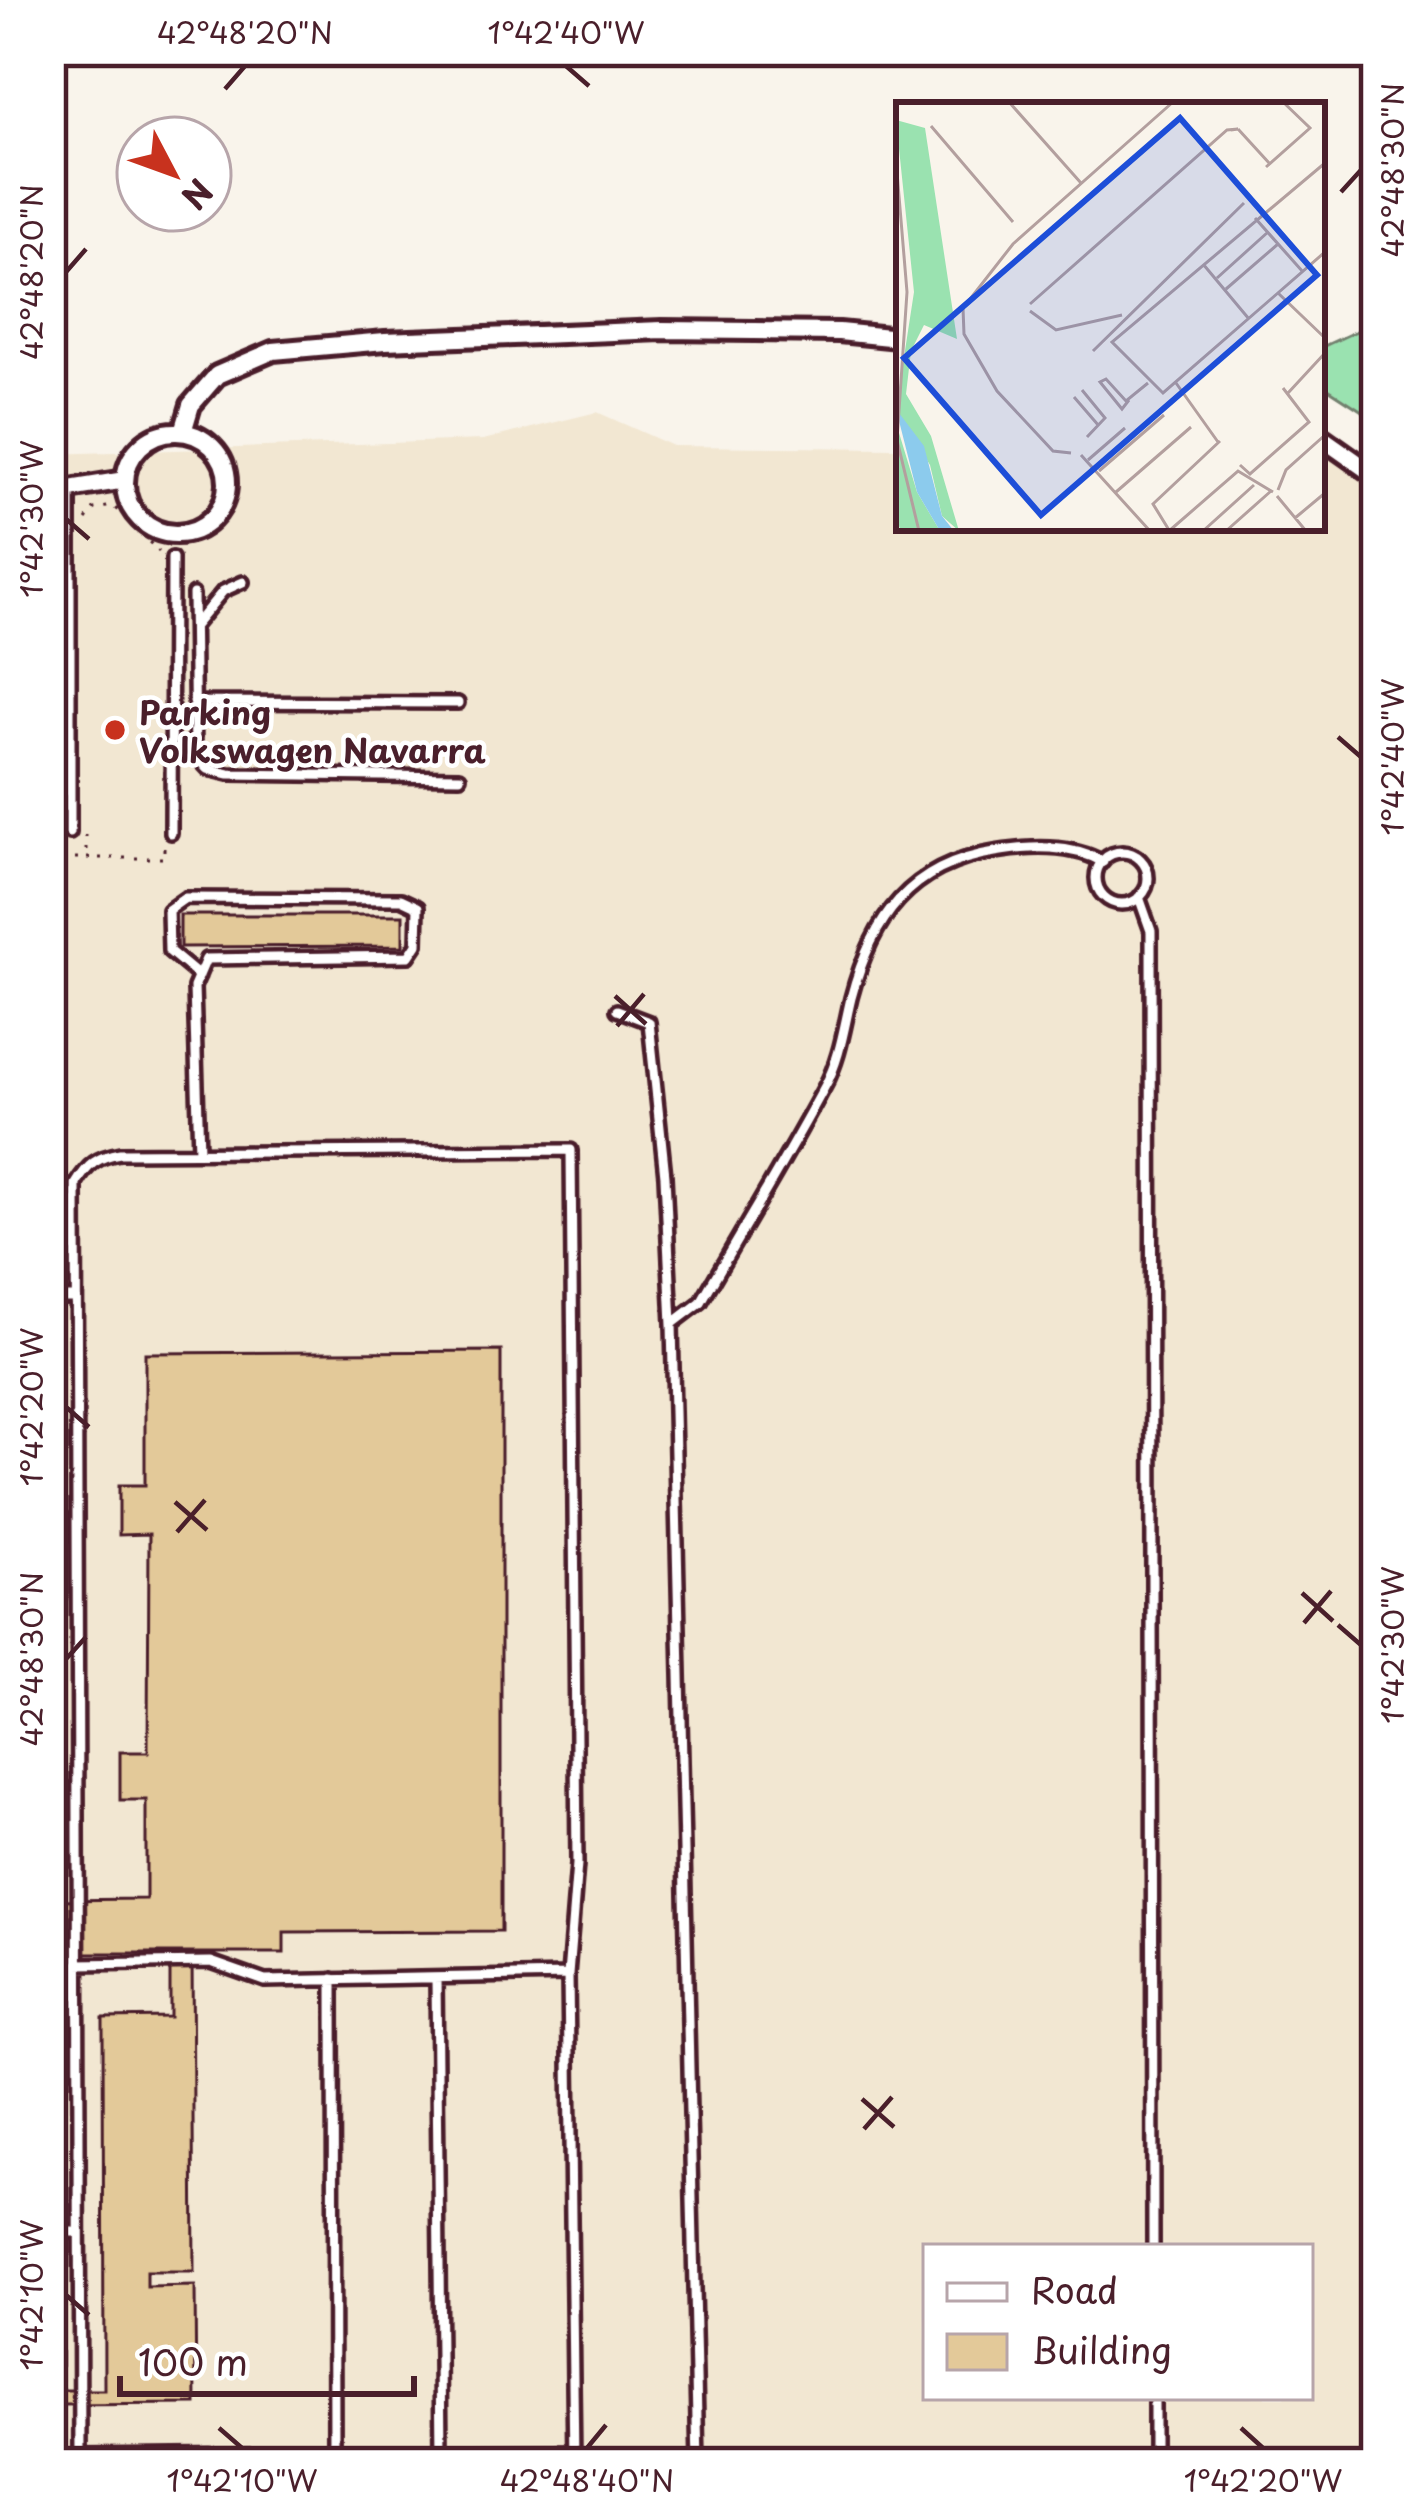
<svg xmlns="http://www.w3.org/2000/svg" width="1427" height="2514" font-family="'Playpen Sans',sans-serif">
<rect width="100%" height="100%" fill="#f9f4eb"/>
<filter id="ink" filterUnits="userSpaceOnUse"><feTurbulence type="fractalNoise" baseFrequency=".00833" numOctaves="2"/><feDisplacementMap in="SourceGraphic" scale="24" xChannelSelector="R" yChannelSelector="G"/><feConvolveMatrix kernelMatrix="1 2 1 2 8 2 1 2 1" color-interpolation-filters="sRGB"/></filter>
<g filter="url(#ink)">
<path fill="#f2e7d2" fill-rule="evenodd" d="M597 412 673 446 899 448V528H1322V452L1376 453V2463H51V454L483 440ZM926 2247H1310V2397H926Z"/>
<path fill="#9ae2b0" stroke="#72806e" stroke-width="3" d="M1376 322V420L1322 385V347Z"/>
<path fill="#e3c999" stroke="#4a1f2b" stroke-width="3" d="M180 915H403V946L180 947Z
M501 1351V1931L284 1932V1953H51V1900L146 1899V1800H120V1752H148L149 1534 119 1535V1485H145V1353Z
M170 1953H192L194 2272H147V2287L195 2286 196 2404 62 2405V2390H104L103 2018 170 2017Z
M51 2247H61L62 2463H51Z"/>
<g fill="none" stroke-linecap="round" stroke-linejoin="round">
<g stroke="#4a1f2b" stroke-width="18">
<path id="lane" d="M193 594 195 755 208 769 229 774 460 777
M195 625 223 591 243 582
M194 702 458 703
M70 833V492
M171 833 172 558
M1096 878a26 26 0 1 1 52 0a26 26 0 1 1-52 0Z
M1139 897 1151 931 1153 2247
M199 976 169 951 168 910 185 898 401 899 418 907 417 944 409 956 206 959 194 987 199 1152
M617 1010 649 1022 665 1176 672 1324 698 2463
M51 1298H74
M672 1324 701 1302C742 1230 786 1159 825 1086 840 1059 844 1027 851 998 872 918 910 865 995 852 1031 846 1071 844 1103 862
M77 1964 211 1962 265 1981 568 1975
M436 1978 441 2453
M333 1979 334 2454
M51 2232H79
M1154 2397V2463
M80 2456 574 2451
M80 2463 76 1184C88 1164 97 1157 120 1153L571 1150 577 1864 568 1975 574 2463"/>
</g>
<g stroke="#4a1f2b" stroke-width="26">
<path id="street" d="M183 432 191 405 217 375 273 351 385 341 662 330 839 332 899 338
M125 483a51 51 0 1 1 102 0a51 51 0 1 1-102 0Z
M1322 438 1376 476
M51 492 125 480"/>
</g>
<path stroke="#4a1f2b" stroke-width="3" stroke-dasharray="3 9" stroke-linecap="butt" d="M86 520 94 509 113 506 159 552
M86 835V858
M55 856V836
M51 858H164V847"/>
<use href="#lane" stroke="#fff" stroke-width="9"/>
<use href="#street" stroke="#fff" stroke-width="16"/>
</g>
</g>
<path fill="none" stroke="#4a1f2b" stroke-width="4.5" d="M566 66 589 86M225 89 245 66M1341 192 1361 170M66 272 86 249M66 519 89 539M1338 737 1361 757M615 996 646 1024M617 1026 644 994M66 1407 89 1427M175 1502 207 1530M177 1532 205 1500M1302 1593 1333 1621M1304 1623 1331 1591M1338 1625 1361 1645M66 1659 86 1637M862 2099 894 2127M864 2129 892 2097M66 2295 89 2315M219 2428 242 2448M1241 2428 1263 2448M587 2448 606 2425"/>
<circle fill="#c8321e" stroke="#fff" stroke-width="4.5" cx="115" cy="730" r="12"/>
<g text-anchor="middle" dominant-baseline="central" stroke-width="9" stroke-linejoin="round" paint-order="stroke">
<g font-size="33" font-weight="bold" fill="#4a1f2b" stroke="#fff" text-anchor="start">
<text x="139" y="711">Parking<tspan x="139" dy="38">Volkswagen Navarra</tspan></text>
</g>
</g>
<g transform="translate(896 102)">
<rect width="429" height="429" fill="#f9f4eb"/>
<path d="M0 18 29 26 61 237 28 223 15 249 10 292 35 334 63 429 46 414 34 363 0 307 18 190ZM0 321 21 390 44 429H5L0 417Z" fill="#9ae2b0"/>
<path d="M0 307 28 344 46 414 58 429H44L21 390Z" fill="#8ccbed"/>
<path fill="none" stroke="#b39f9e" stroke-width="3" d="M113 0 185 81M35 24 117 120M342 27 374 62M0 58 11 190 1 338 23 429M429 61 216 240 267 291 429 150M370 65 414 26 387 0M359 116 407 170M307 162 353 217M321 176 372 130M330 187 382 142M382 191 429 236M134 202 331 28 342 27 335 28M134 209 160 228 226 213M197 249 348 101M280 281 322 340M186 288 209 316 191 335M392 291 429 251M178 295 203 324M233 298 226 307 204 280 210 277 230 299 252 281M175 351 157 349 101 289 68 232 67 206 117 142 277 0M185 353 254 429M192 358 229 326M344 363 354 372 413 320 387 286M203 369 268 313M382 388 390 368 429 333M220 390 295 325M381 394 410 429M399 416 429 391M273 428 257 402 324 339M273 429 342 369 377 390M307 429 358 383M330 429 375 389"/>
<path fill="#1d4ed8" fill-opacity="0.15" stroke="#1d4ed8" stroke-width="6" d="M284 16 421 173 145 413 8 256Z"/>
<rect width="429" height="429" fill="none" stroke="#4a1f2b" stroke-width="6"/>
</g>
<rect width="1427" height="2514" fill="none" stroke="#fff" stroke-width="132"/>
<rect x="923" y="2244" width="390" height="156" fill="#ffffff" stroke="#b7a5aa" stroke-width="3"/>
<rect x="947" y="2283" width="60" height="18" fill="#ffffff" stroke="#b7a5aa" stroke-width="3"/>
<text x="1031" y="2304" font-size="36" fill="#4a1f2b">Road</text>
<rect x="947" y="2334" width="60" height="36" fill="#e3c999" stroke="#b7a5aa" stroke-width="3"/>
<text x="1031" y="2364" font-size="36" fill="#4a1f2b">Building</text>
<g transform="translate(174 174) rotate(131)"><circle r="57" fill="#ffffff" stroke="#b7a5aa" stroke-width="3"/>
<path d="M0-9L21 45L0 30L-21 45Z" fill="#c8321e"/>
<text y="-18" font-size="33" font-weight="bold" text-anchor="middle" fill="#4a1f2b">N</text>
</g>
<path d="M120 2376v18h294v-18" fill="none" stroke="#4a1f2b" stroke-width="6"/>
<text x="138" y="2376" font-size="36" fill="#4a1f2b" stroke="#ffffff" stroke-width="9" paint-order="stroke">100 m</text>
<rect x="66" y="66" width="1295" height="2382" fill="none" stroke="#4a1f2b" stroke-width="4.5"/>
<g font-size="30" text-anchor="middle" fill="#4a1f2b">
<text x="245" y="44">42°48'20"N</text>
<text x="566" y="44">1°42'40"W</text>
<text transform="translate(1394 170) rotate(-90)" y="10">42°48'30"N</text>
<text transform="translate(33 272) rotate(-90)" y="10">42°48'20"N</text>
<text transform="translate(33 519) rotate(-90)" y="10">1°42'30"W</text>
<text transform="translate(1394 757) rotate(-90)" y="10">1°42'40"W</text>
<text transform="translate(33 1407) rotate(-90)" y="10">1°42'20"W</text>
<text transform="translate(1394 1645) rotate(-90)" y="10">1°42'30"W</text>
<text transform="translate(33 1659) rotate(-90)" y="10">42°48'30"N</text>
<text transform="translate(33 2295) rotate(-90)" y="10">1°42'10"W</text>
<text x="242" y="2492">1°42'10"W</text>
<text x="587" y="2492">42°48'40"N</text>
<text x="1263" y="2492">1°42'20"W</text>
</g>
</svg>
